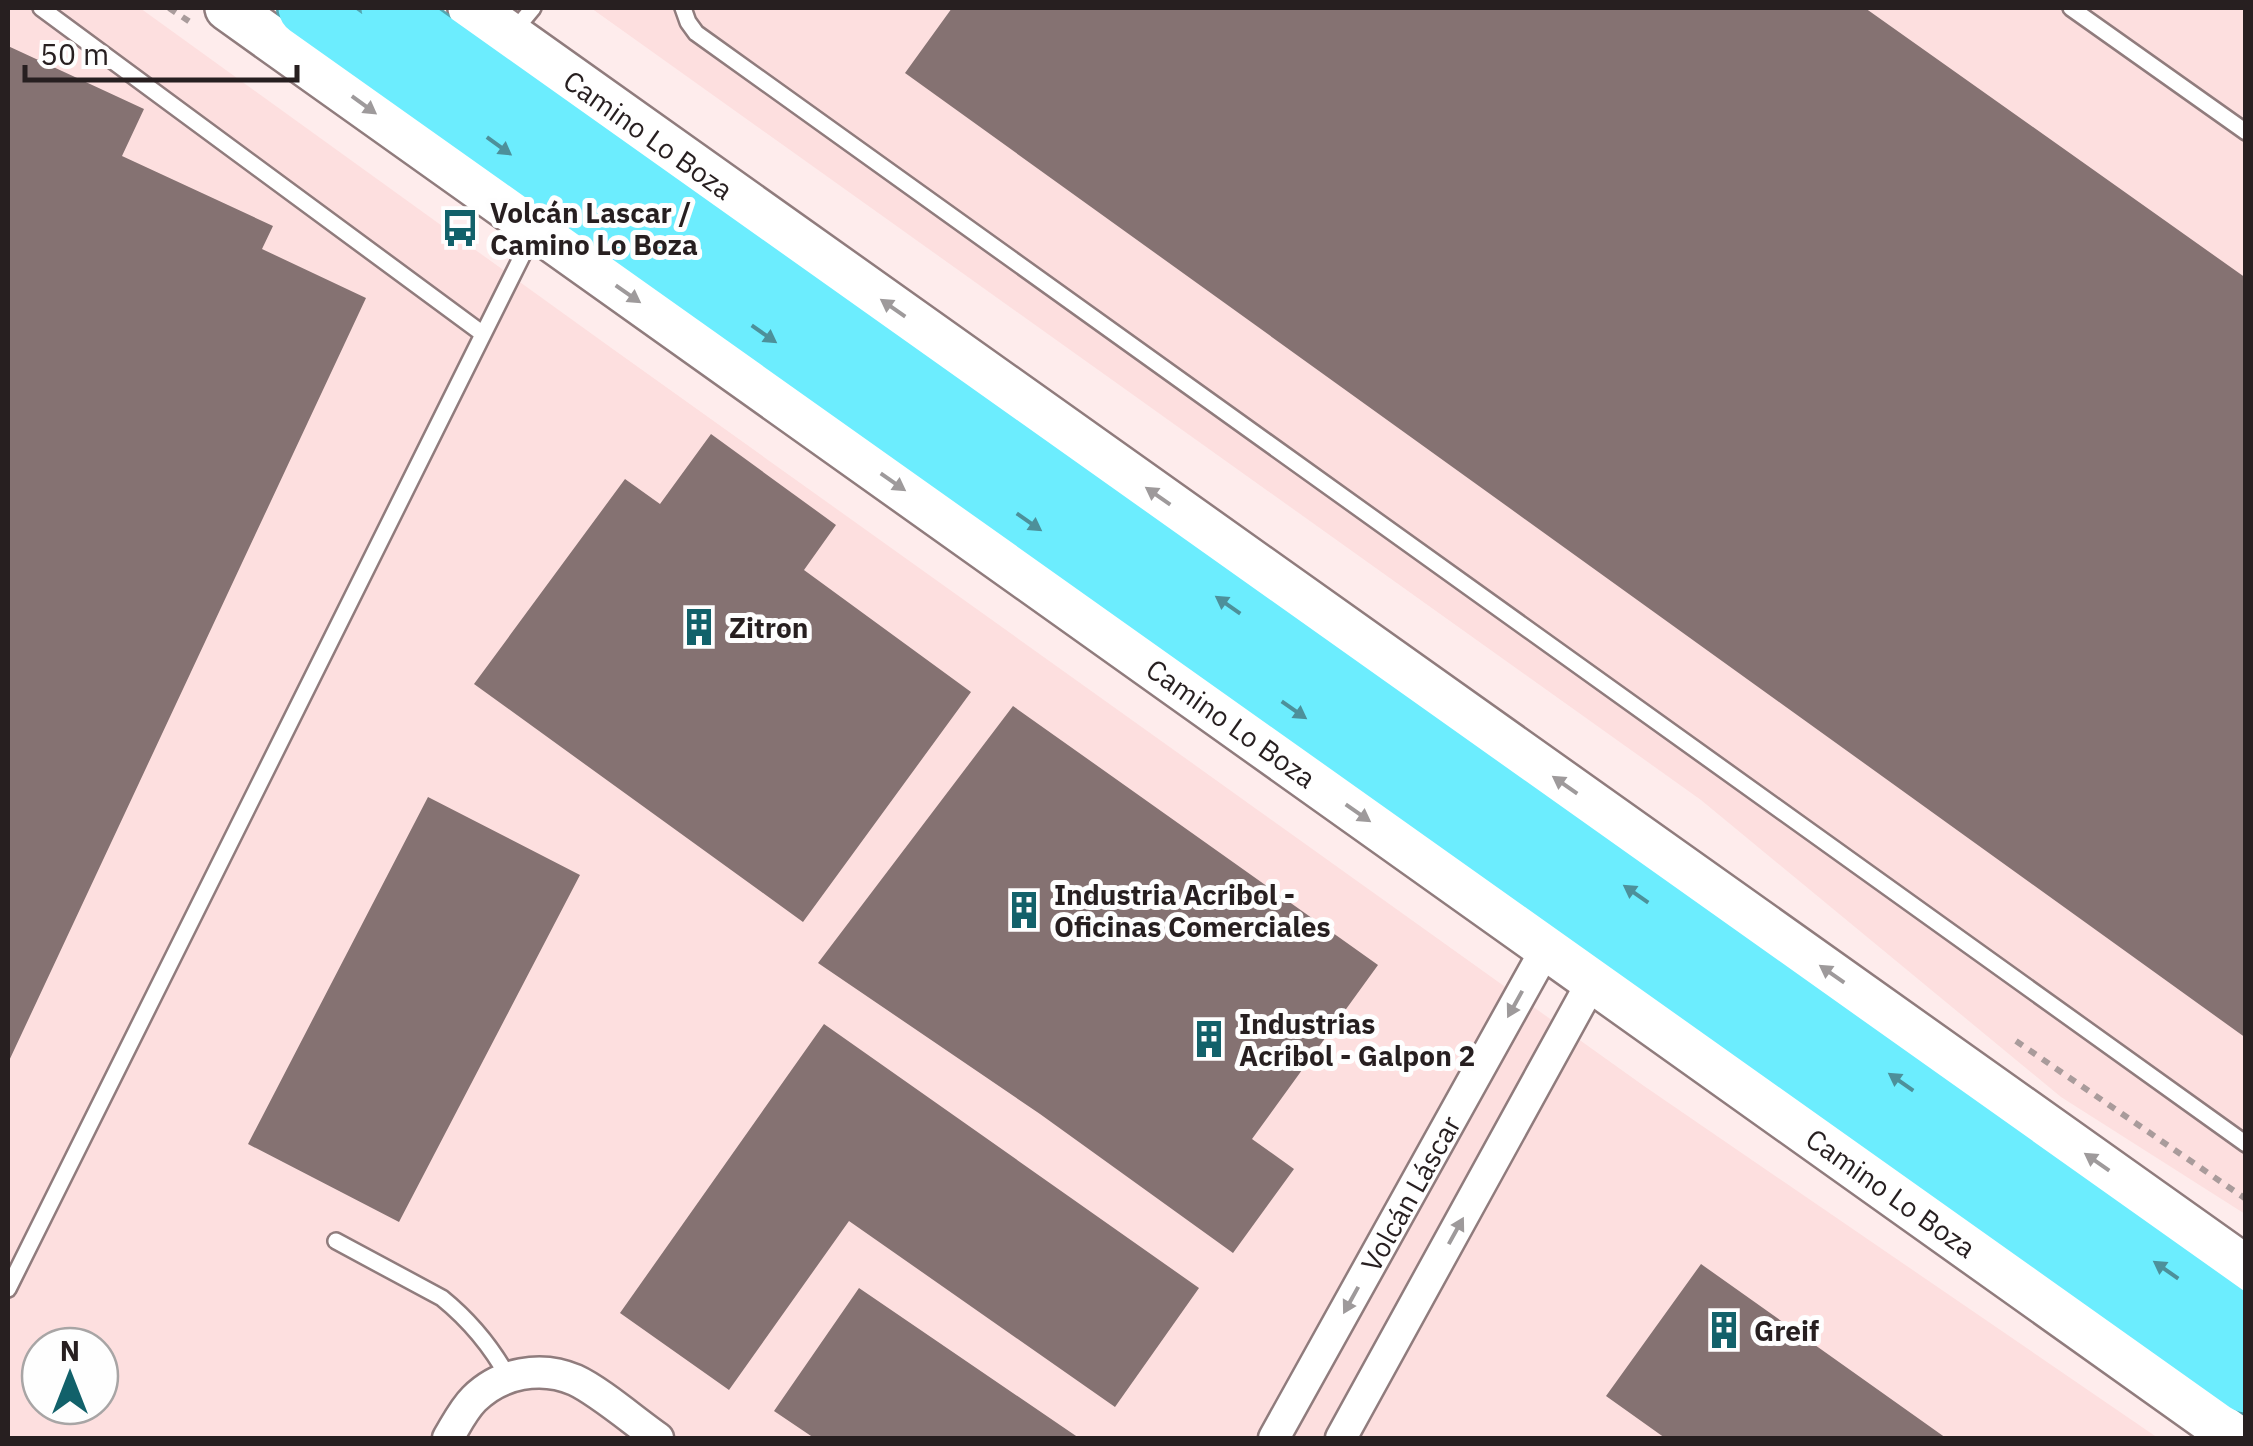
<svg xmlns="http://www.w3.org/2000/svg" width="2253" height="1446" font-family="'IBM Plex Sans',sans-serif">
<rect width="100%" height="100%" fill="#feecec"/>
<path fill="#fddfdf" fill-rule="evenodd" d="M8 8H140L610 347 1644 1086 2158 1438H8ZM40 1346H100V1406H40Z
M591 8H2245V1214L2061 1097 1701 800Z"/>
<path fill="#857272" d="M952 8H1865L2246 278V1038L905 73Z
M8 46 144 109 122 156 273 226 262 249 366 298 8 1063Z
M711 434 836 525 804 570 971 692 803 922 474 684 625 479 660 504Z
M1013 706 1378 965 1252 1139 1294 1169 1233 1253 1040 1114 818 963Z
M428 797 580 875 399 1222 248 1144Z
M824 1024 1199 1288 1115 1407 849 1221 729 1390 620 1313Z
M1701 1264 1946 1438H1665L1606 1396Z
M859 1288 1079 1438H814L774 1411Z"/>
<g fill="none" stroke-linecap="round" stroke-linejoin="round">
<g stroke="#907c7d" stroke-width="20">
<path id="lane" d="M41 8 483 334
M683 8 688 22 696 33 2246 1144
M2071 8 2246 132
M513 32 533 8
M336 1241 442 1298C469 1320 491 1346 508 1377
M8 1289 534 232"/>
</g>
<g stroke="#907c7d" stroke-width="35">
<g id="street">
<path d="M448 1438C456 1425 463 1410 474 1399 500 1373 541 1365 575 1380 599 1391 635 1422 658 1438"/>
<path id="s1" d="M1274 1438 1547 947"/>
<path d="M1341 1438 1593 980"/>
</g>
</g>
<g stroke="#907c7d" stroke-width="50">
<g id="secondary">
<path id="s2" d="M228 8 2236 1438"/>
<path id="s3" d="M471 8 2246 1269"/>
</g>
</g>
<g stroke="#54a5b0" stroke-width="60">
<path id="highway" d="M306 8 2246 1385
M389 8 2246 1326"/>
</g>
<path stroke="#a99b9b" stroke-width="6" stroke-dasharray="8 8" stroke-linecap="butt" d="M169 8 193 24
M2016 1041 2246 1199"/>
<use href="#lane" stroke="#fff" stroke-width="15"/>
<use href="#street" stroke="#fff" stroke-width="30"/>
<use href="#secondary" stroke="#fff" stroke-width="45"/>
<use href="#highway" stroke="#6cedfe" stroke-width="55"/>
</g>
<defs><path id="oneway-solid" d="M-6-.8H1V-3.2L6.5 0L1 3.2V.8H-6Z" transform="scale(2.5)"/></defs>
<g fill="#9e9a9b">
<use href="#oneway-solid" transform="translate(364 105) rotate(36)"/>
<use href="#oneway-solid" transform="translate(628 294) rotate(35)"/>
<use href="#oneway-solid" transform="translate(893 308) rotate(-145)"/>
<use href="#oneway-solid" transform="translate(893 482) rotate(35)"/>
<use href="#oneway-solid" transform="translate(1158 496) rotate(-145)"/>
<use href="#oneway-solid" transform="translate(1565 785) rotate(-145)"/>
<use href="#oneway-solid" transform="translate(1358 813) rotate(35)"/>
<use href="#oneway-solid" transform="translate(1832 974) rotate(-145)"/>
<use href="#oneway-solid" transform="translate(1515 1004) rotate(119)"/>
<use href="#oneway-solid" transform="translate(2097 1162) rotate(-145)"/>
<use href="#oneway-solid" transform="translate(1456 1231) rotate(-61)"/>
<use href="#oneway-solid" transform="translate(1351 1300) rotate(119)"/>
</g>
<g fill="#4d909a">
<use href="#oneway-solid" transform="translate(499 146) rotate(36)"/>
<use href="#oneway-solid" transform="translate(764 334) rotate(35)"/>
<use href="#oneway-solid" transform="translate(1029 522) rotate(35)"/>
<use href="#oneway-solid" transform="translate(1228 605) rotate(-145)"/>
<use href="#oneway-solid" transform="translate(1294 710) rotate(35)"/>
<use href="#oneway-solid" transform="translate(1636 894) rotate(-145)"/>
<use href="#oneway-solid" transform="translate(1901 1082) rotate(-145)"/>
<use href="#oneway-solid" transform="translate(2166 1270) rotate(-145)"/>
</g>
<defs>
<g id="bus-bare" transform="scale(3)"><path d="M-5-6H5V4H4V6H2V4H-2V6H-4V4H-5ZM-3.5-4V0h7V-4ZM-3.5 1.2v1.5H-2V1.2ZM2 1.2v1.5H3.5V1.2Z" fill="#12616a" stroke="#fefefe" stroke-width="2.5" paint-order="stroke"/></g>
<g id="building-bare" transform="scale(3)"><path d="M-4-6H4V6H1V3H-1V6H-4ZM-2.5-4.3h1.7v1.8h-1.7ZM.8-4.3h1.7v1.8H.8ZM-2.5-1h1.7V.8h-1.7ZM.8-1h1.7V.8H.8Z" fill="#12616a" stroke="#fefefe" stroke-width="2.5" paint-order="stroke"/></g>
</defs>
<g fill-rule="evenodd">
<use href="#bus-bare" x="460" y="228"/>
<use href="#building-bare" x="699" y="627"/>
<use href="#building-bare" x="1024" y="910"/>
<use href="#building-bare" x="1209" y="1039"/>
<use href="#building-bare" x="1724" y="1330"/>
</g>
<g text-anchor="middle" dominant-baseline="central" stroke-width="10" stroke-linejoin="round" paint-order="stroke">
<g font-size="28" fill="#271f20" stroke="#fefefe">
<text stroke="none"><textPath href="#s3" startOffset="218">Camino Lo Boza</textPath></text>
<text stroke="none"><textPath href="#s2" startOffset="1232">Camino Lo Boza</textPath></text>
<text stroke="none"><textPath href="#s1" startOffset="280">Volcán Láscar</textPath></text>
<text stroke="none"><textPath href="#s2" startOffset="2042">Camino Lo Boza</textPath></text>
</g>
<g font-size="28" font-weight="bold" fill="#271f20" stroke="#fefefe" text-anchor="start">
<text x="490" y="212">Volcán Lascar /<tspan x="490" dy="32">Camino Lo Boza</tspan></text>
<text x="729" y="627">Zitron</text>
<text x="1054" y="894">Industria Acribol -<tspan x="1054" dy="32">Oficinas Comerciales</tspan></text>
<text x="1239" y="1023">Industrias<tspan x="1239" dy="32">Acribol - Galpon 2</tspan></text>
<text x="1754" y="1330">Greif</text>
</g>
</g>
<rect width="2253" height="1446" fill="none" stroke="#271f20" stroke-width="20"/>
<g transform="translate(70 1376)"><circle r="48" fill="#fefefe" stroke="#a8a5a5" stroke-width="2.5"/>
<path d="M0-8L18 38L0 25L-18 38Z" fill="#12616a"/>
<text y="-15" font-size="28" font-weight="bold" text-anchor="middle" fill="#271f20">N</text>
</g>
<path d="M25 65v15h272v-15" fill="none" stroke="#271f20" stroke-width="5"/>
<text x="40" y="65" font-size="30" fill="#271f20" stroke="#fefefe" stroke-width="8" paint-order="stroke">50 m</text>
</svg>
